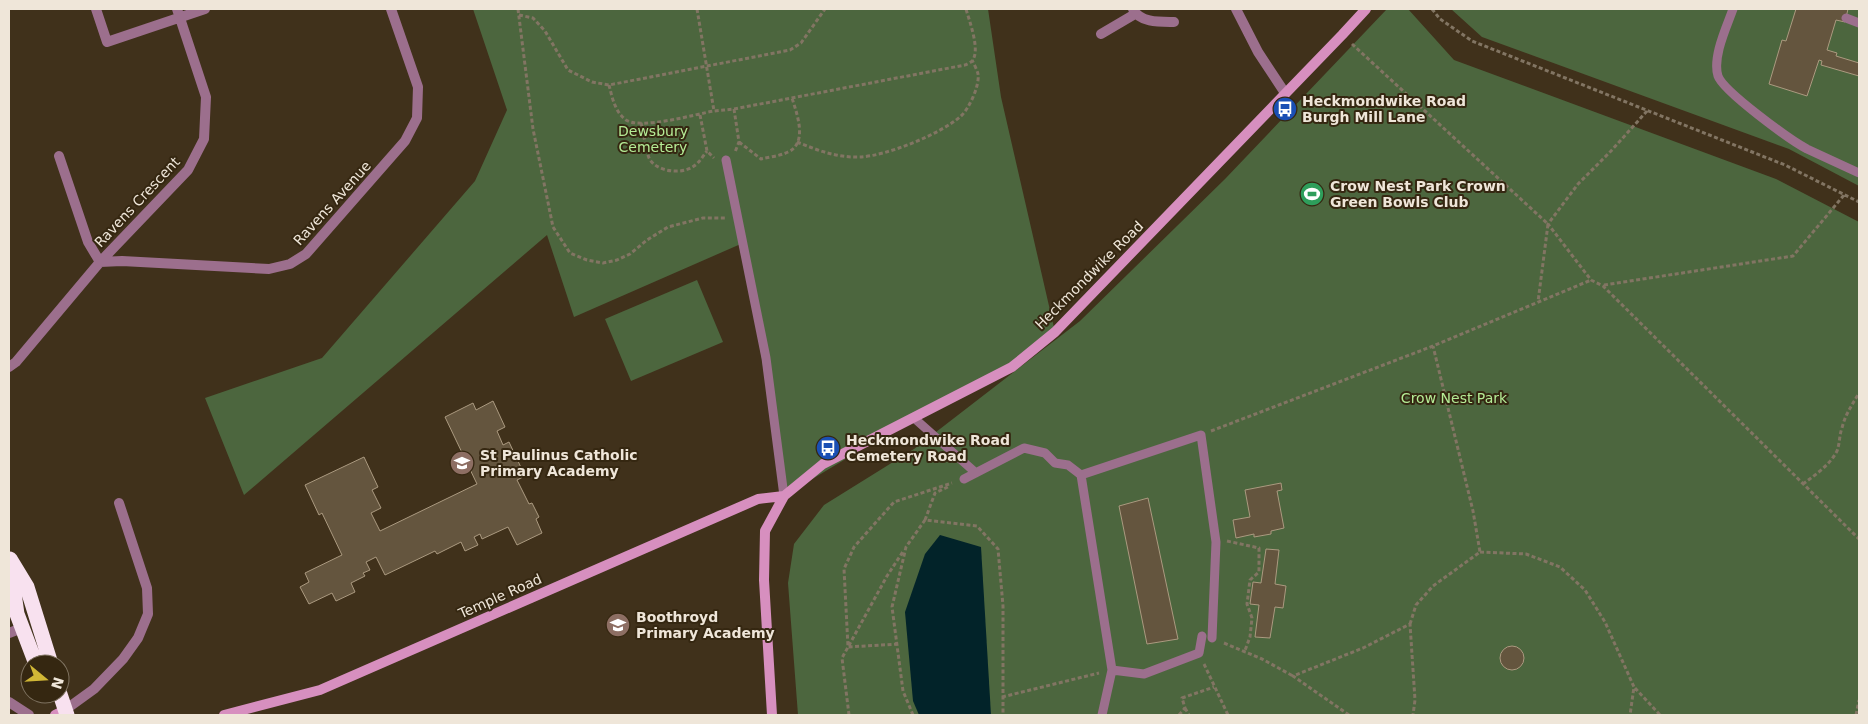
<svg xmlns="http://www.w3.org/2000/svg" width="1868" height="724" font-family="'DejaVu Sans',sans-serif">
<rect width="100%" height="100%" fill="#40311b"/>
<path fill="#4c663e" d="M473 9H988L1001 97 1055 332 1012 367 914 418 784 496 743 243 574 317 547 235 244 495 205 398 322 358 475 181 507 110Z
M1387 9H1408L1454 60 1776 179 1859 222V715H798L788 583 794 544 824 505 914 449 1080 321 1225 179Z
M1451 9H1859V186L1789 149 1482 37Z
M697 280 723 342 631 381 605 319Z"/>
<path fill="#022329" d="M940 535 981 547 991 715H919L913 701 905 612 925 554Z"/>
<path fill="#64553e" stroke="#ab9a80" d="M1796 9H1848L1845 22 1836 20 1827 50 1837 53 1836 56 1859 63V76L1821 65 1822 61 1819 60 1807 96 1769 84 1782 40 1786 41Z
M493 401 505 427 497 431 503 445 509 442 525 476 517 480 529 504 532 503 539 517 536 519 542 533 517 545 508 527 482 539 480 534 474 537 478 545 465 551 461 542 437 554 435 551 385 575 376 557 366 562 370 570 363 573 365 576 351 583 355 592 336 601 332 593 309 604 300 587 309 582 305 573 342 555 322 513 319 515 305 485 364 457 378 487 372 490 381 508 371 513 380 531 477 484 445 417 473 403 476 410Z
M1281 483 1282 490 1277 491 1284 528 1271 531V534L1254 537V534L1236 538 1233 520 1250 517 1245 490Z
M1148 498 1178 639 1147 644 1119 506Z
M1266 549 1279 550 1275 584 1286 586 1283 608 1275 607 1270 638 1255 637 1259 605 1250 604 1253 582 1261 583Z
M1500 658a12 12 0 1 1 24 0a12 12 0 1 1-24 0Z"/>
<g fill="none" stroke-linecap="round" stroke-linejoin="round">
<path stroke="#827563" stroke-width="3" stroke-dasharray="4 2.5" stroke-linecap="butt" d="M518 9 533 129 553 227 570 253 587 260 603 263 617 260 630 254 647 240 668 227 703 218H725
M697 9 714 111
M1432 9 1440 19 1472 41 1785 165 1859 202
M519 15 533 18 545 31 568 70 592 82 609 85 790 50 801 43 825 9
M1352 44 1548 224 1538 302
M609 85C612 97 615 112 626 120 641 130 696 114 714 111 721 110 727 110 734 109L965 65C967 64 970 63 972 61 981 51 969 20 966 9
M734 109 739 142 735 152
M1647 111 1611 151 1578 184 1548 224 1591 280 1603 286 1859 539
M700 115 707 151 714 158
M641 123C644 134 645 147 649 158 656 172 682 175 694 166 699 163 703 156 707 151
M739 142 761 159C769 157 780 156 788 152 808 143 797 114 792 98
M797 142C817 150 837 158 860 157 886 156 941 134 961 116 969 109 980 85 978 74 977 70 974 64 972 60
M1604 285 1793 256 1844 195
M1211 431 1433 346 1591 280
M1803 484C1815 475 1830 465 1837 451 1840 443 1839 436 1842 428 1845 415 1852 405 1859 393
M925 520 935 493 950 486
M1227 541 1259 548V572L1250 580 1247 604 1252 618 1250 637 1244 653
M1480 552 1526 554 1560 567 1585 590 1605 622 1634 687 1630 715
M1410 624 1416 605 1433 586 1480 552 1473 511 1433 346
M1224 643 1262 659 1293 676
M898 644 848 647 844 569 854 547 894 502 952 483
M1204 664 1228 715
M1635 688 1660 715
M1002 697 1099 673
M1185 708 1189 715
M849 715 842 658 887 576 904 550
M913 715 903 691 892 607 906 547 925 520 977 526 998 549 1003 606V715
M1179 715 1185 708 1182 698 1214 687
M1349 715 1293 676 1363 648 1410 624 1415 700 1413 715
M1856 715 1859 700"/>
<path stroke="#9c6f8d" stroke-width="9" d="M1733 9C1727 26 1712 57 1718 76 1723 91 1790 140 1807 149 1824 157 1842 165 1859 173
M1846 18 1859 23
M726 160 766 358 784 496
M914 418 976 473
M964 479 1024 448 1045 453 1055 463 1068 465 1081 475
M1202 636 1199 653 1144 674 1112 670 1081 475 1201 435 1216 542 1212 638
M1102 715 1112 670"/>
<path stroke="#9c6f8d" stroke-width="10" d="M96 9 107 42 205 9
M1133 9C1140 23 1160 22 1174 22
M1236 9 1258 52 1285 93
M1101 34 1135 14
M59 156 88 242 100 262 122 261 269 269 290 264 306 254 405 141 417 118 418 87 391 9
M9 367 16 362 100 262 188 170 204 139 206 97 177 9
M9 633 22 628
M9 702 29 715
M65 710 94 689 123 659 138 638 148 614 147 588 119 503"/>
<path stroke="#d78fbf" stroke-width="10" d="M55 715 65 710
M224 715 320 690 758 499 784 496
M772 715 764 580 765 531 784 496 823 464 1012 367 1055 332 1342 35 1366 9"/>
<path stroke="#f8e1ef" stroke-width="15" d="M10 559 27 587 51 664
M10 565 17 614 36 664
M60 694 67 715"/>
</g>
<defs>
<g id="bus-disc" transform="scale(1.25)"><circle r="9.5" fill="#1a4fb4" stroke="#352711"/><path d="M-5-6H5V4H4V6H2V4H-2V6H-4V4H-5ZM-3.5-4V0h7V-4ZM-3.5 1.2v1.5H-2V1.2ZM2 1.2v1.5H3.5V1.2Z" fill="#fff"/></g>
<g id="stadium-disc" transform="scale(1.25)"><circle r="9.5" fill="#2e9e5b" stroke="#352711"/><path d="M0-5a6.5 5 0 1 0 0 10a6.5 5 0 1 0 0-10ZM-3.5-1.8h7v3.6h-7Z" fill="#fff"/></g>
<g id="school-disc" transform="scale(1.25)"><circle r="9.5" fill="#8d6e63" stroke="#352711"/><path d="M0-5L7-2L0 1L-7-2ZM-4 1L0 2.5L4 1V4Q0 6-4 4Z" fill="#fff"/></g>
</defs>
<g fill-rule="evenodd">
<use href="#bus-disc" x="1285" y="109"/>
<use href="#stadium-disc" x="1312" y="194"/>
<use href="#bus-disc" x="828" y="448"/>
<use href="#school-disc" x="462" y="463"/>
<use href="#school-disc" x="618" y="625"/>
</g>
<g text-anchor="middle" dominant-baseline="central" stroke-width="4" stroke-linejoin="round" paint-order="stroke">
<g font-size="14" font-weight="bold" fill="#efe6d9" stroke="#352711" text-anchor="start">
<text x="1302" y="101">Heckmondwike Road<tspan x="1302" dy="16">Burgh Mill Lane</tspan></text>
<text x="1330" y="186">Crow Nest Park Crown<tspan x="1330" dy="16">Green Bowls Club</tspan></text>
<text x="846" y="440">Heckmondwike Road<tspan x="846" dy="16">Cemetery Road</tspan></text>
<text x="480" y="455">St Paulinus Catholic<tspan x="480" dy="16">Primary Academy</tspan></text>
<text x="636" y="617">Boothroyd<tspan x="636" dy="16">Primary Academy</tspan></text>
</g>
<g font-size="14" fill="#b5ec96" stroke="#352711">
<text x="653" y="131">Dewsbury<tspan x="653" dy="16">Cemetery</tspan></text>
<text x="1454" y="398">Crow Nest Park</text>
</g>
<g font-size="14" fill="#efe6d9" stroke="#352711">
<text transform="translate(137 202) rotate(-47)">Ravens Crescent</text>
<text transform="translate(332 203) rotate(-48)">Ravens Avenue</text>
<text transform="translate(1089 275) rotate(-45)">Heckmondwike Road</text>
<text transform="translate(500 596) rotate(-24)">Temple Road</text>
</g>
</g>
<rect width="1868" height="724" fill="none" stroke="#efe6d9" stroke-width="20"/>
<g transform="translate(45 679) rotate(108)"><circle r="24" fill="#352711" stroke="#7f7361"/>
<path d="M0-4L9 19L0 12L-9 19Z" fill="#d1b736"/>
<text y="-8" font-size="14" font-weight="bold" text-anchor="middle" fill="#efe6d9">N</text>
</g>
</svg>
